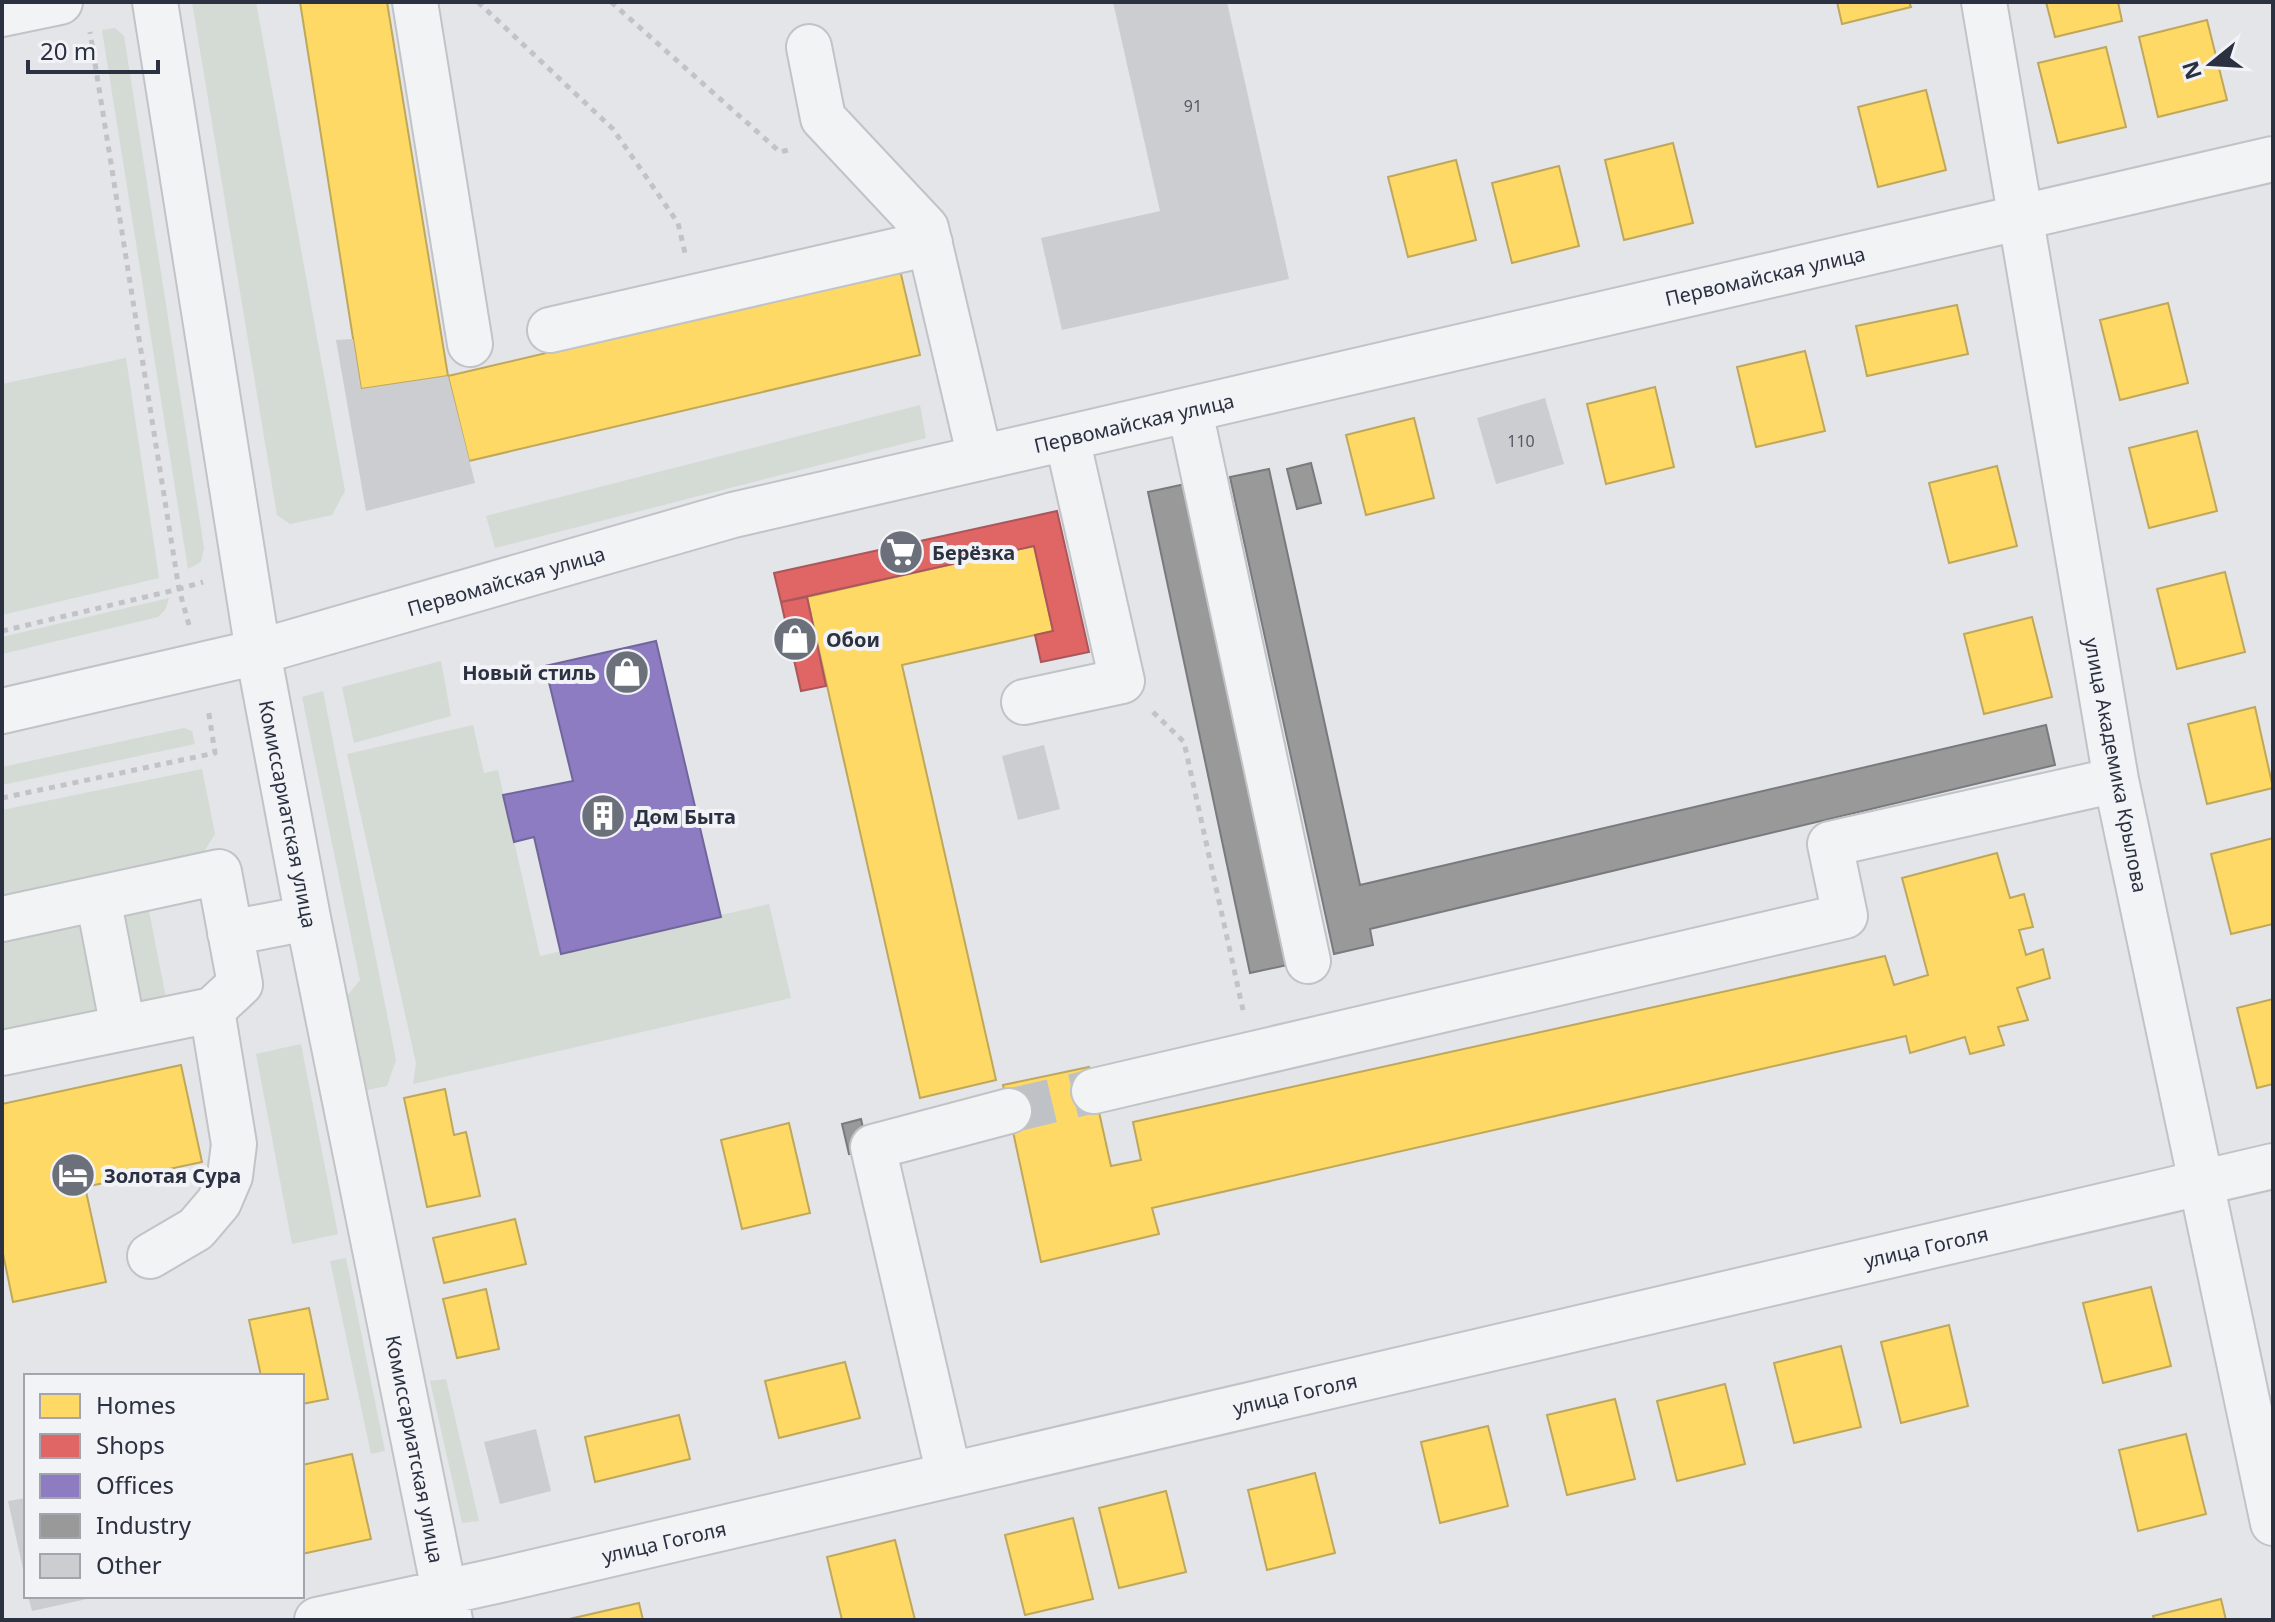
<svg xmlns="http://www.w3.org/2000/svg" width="2275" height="1622" font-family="'Noto Sans',sans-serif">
<rect width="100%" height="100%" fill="#e3e5e8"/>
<path fill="#d3dbd4" d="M192 2H256L345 491 332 515 290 524 277 515Z
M115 28 124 36 204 548 201 562 188 569 102 30Z
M126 358 159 578 2 615V384Z
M920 405 926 438 495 548 486 516Z
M169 598 165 610 158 617 2 654V637Z
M441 661 451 716 354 743 342 687Z
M323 691 396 1060 387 1086 367 1090 347 996 360 980 302 697Z
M473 725 484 773 498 770 540 956 769 904 791 998 413 1084 416 1063 347 754Z
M184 728 192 731 195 744 2 785V767Z
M202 769 215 834 202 855 2 905V810Z
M147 901 167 1003 153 1007 135 997 120 923 128 903Z
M64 914 86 930 100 1004 85 1024 2 1042V928Z
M301 1044 338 1234 292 1244 256 1054Z
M346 1258 385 1451 371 1454 330 1261Z
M446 1379 479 1521 462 1523 430 1381Z"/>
<path fill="#ffd966" stroke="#bfa75b" stroke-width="2" d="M300 2H387L448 376 361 389Z
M1837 2H1909L1911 7 1842 24Z
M2046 2H2118L2122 21 2055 37Z
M2207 20 2227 100 2158 117 2139 37Z
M2106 47 2126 127 2058 143 2038 63Z
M1926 90 1946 170 1878 187 1858 107Z
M1673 143 1693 223 1624 240 1605 160Z
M1456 160 1476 240 1408 257 1388 177Z
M1559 166 1579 246 1512 263 1492 183Z
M900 270 920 355 469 461 448 376Z
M2168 303 2188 383 2120 400 2100 320Z
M1957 305 1968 354 1867 376 1856 326Z
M1805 351 1825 431 1756 447 1737 367Z
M1655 387 1674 467 1606 484 1587 404Z
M1414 418 1434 498 1366 515 1346 435Z
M2197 431 2217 511 2149 528 2129 448Z
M1997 466 2017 546 1949 563 1929 483Z
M1034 546 1053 631 902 665 996 1080 920 1098 807 597Z
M2225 572 2245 652 2177 669 2157 589Z
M2032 617 2052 697 1984 714 1964 634Z
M2255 707 2273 788 2207 804 2188 724Z
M2273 838V924L2231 934 2211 854Z
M1997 853 2010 898 2024 894 2033 927 2019 930 2026 955 2043 949 2050 978 2017 988 2028 1020 1998 1027 2004 1045 1970 1054 1965 1037 1910 1053 1906 1036 1152 1208 1159 1234 1041 1262 1003 1085 1089 1067 1111 1166 1141 1160 1133 1122 1885 956 1894 985 1928 975 1902 878Z
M2273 999V1084L2257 1088 2237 1008Z
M181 1065 202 1162 85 1187 106 1282 13 1302 2 1249V1104Z
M445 1089 454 1135 466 1132 480 1196 427 1207 404 1098Z
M789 1123 810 1213 742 1229 721 1140Z
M515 1219 526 1264 444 1283 433 1238Z
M2151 1287 2171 1366 2103 1383 2083 1303Z
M486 1289 499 1349 457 1358 443 1299Z
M309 1308 328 1399 302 1404V1376H261L249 1320Z
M1949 1325 1968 1406 1901 1423 1881 1342Z
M1841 1346 1861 1427 1794 1443 1774 1363Z
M845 1362 860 1418 779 1438 765 1381Z
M1725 1384 1745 1464 1677 1481 1657 1401Z
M1615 1399 1635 1479 1567 1495 1547 1415Z
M679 1415 690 1459 595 1482 585 1437Z
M1488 1426 1508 1506 1440 1523 1421 1442Z
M2186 1434 2206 1514 2138 1531 2119 1450Z
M352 1454 371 1539 302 1554V1465Z
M1315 1473 1335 1553 1267 1570 1248 1490Z
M1166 1491 1186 1572 1119 1588 1099 1508Z
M1073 1518 1093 1599 1025 1615 1005 1535Z
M895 1540 915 1620H842L827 1557Z
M2221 1599 2226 1620H2154L2153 1616Z
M639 1603 643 1620H565Z"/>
<path fill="#e06666" stroke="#aa565b" stroke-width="2" d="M1057 511 1089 652 1041 662 1035 635 1053 631 1034 546 781 602 774 573Z
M807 597 826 686 801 691 781 602Z"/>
<path fill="#8e7cc3" stroke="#70669c" stroke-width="2" d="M656 641 721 917 561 954 534 837 514 842 503 795 573 781 545 666Z"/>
<path fill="#999" stroke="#787a7e" stroke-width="2" d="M1311 463 1321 503 1297 509 1287 469Z
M1269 469 1360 885 2046 725 2055 765 1370 929 1373 945 1334 954 1230 477Z
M1190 483 1292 964 1250 973 1148 492Z
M861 1119 868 1150 849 1154 842 1124Z"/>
<path fill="#cbcdd0" d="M1113 2H1227L1289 279 1062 330 1041 238 1160 211Z
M353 339 361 389 448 376 475 483 366 511 336 340Z
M1545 398 1564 464 1496 484 1477 418Z
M1044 745 1060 809 1018 820 1002 756Z
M536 1429 551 1491 500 1504 484 1442Z
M26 1498V1578H25L8 1501Z
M28 1596H96V1597L32 1611Z"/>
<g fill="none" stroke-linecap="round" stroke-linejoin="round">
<path stroke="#bec1c6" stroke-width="44" stroke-dasharray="44 22" stroke-linecap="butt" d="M1009 1111 1094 1091"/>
<g stroke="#c1c3c6" stroke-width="48">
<path id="minor" d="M155 2 258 652 308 918 450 1620
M415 2 470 344
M1984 2 2116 780 2273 1523
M2 14 60 2
M809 47 823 118 926 228 980 458
M550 330 930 243
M1190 411 1308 961
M1024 702 1122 681 1067 438
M2 711 258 652 733 515 2273 159
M98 898 123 1028
M2 919 219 872 240 984 212 1010 2 1053
M230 933 308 918
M1094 1091 1845 916 1830 844 2116 780
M150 1256 196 1229 219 1202 230 1176 234 1144 212 1010
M949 1475 873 1147 1009 1111
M317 1620 500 1580 2273 1166"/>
</g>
<path stroke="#c2c3c8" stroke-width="5" stroke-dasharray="6 6" stroke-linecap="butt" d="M478 2 613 129 678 223 685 253
M611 2 780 152 792 149
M189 625 179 589 203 582
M2 631 179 589 90 32
M1153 712 1184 742 1243 1010
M2 798 215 753 208 708"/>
<use href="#minor" stroke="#f2f3f5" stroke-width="44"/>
</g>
<defs>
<g id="supermarket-disc" transform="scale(2.3)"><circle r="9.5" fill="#6b707b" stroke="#f1f3f7"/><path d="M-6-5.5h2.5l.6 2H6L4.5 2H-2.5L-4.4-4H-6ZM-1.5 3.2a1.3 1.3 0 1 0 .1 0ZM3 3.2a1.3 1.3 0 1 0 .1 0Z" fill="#fff"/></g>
<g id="shop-disc" transform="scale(2.3)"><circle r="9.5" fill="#6b707b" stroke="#f1f3f7"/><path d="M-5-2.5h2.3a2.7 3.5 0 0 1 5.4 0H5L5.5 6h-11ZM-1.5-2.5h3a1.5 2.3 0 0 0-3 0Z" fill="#fff"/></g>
<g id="building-disc" transform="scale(2.3)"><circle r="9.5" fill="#6b707b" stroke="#f1f3f7"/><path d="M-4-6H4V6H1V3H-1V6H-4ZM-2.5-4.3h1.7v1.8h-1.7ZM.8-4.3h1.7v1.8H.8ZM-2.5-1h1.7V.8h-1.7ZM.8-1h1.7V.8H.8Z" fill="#fff"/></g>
<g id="hotel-disc" transform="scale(2.3)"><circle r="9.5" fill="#6b707b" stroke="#f1f3f7"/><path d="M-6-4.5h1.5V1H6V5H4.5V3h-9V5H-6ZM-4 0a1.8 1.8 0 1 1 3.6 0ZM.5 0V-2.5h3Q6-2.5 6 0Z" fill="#fff"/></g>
</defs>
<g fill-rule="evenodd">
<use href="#supermarket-disc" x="901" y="552"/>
<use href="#shop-disc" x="795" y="639"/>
<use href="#shop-disc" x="627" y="672"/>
<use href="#building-disc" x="603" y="816"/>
<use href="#hotel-disc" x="73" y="1175"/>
</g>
<g text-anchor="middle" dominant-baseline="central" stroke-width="8" stroke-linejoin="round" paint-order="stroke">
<g font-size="16" fill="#545965">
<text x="1193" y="106">91</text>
<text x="1521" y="441">110</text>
</g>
<g font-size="20" fill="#2b3140" stroke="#f1f3f7">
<text transform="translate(1765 276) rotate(-13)">Первомайская улица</text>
<text transform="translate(1134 423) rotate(-13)">Первомайская улица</text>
<text transform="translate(506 581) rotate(-16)">Первомайская улица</text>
<text transform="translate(2116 765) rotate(79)">улица Академика Крылова</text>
<text transform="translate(288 814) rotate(79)">Комиссариатская улица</text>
<text transform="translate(1926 1247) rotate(-13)">улица Гоголя</text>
<text transform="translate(1295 1394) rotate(-13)">улица Гоголя</text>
<text transform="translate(415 1449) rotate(79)">Комиссариатская улица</text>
<text transform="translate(664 1542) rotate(-13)">улица Гоголя</text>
</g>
<g font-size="20" font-weight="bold" fill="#2b3140" stroke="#f1f3f7" text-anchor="start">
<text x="932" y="552">Берёзка</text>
<text x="826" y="639">Обои</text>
<text x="596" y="672" text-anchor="end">Новый стиль</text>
<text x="634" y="816">Дом Быта</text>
<text x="104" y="1175">Золотая Сура</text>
</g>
</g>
<rect width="2275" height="1622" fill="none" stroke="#2b3140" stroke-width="8"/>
<rect x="24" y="1374" width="280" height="224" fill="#f1f3f7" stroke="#a2a5ae" stroke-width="2"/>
<rect x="40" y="1394" width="40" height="24" fill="#ffd966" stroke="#a2a5ae" stroke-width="2"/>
<text x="96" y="1414" font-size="24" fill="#2b3140">Homes</text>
<rect x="40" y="1434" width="40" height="24" fill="#e06666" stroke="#a2a5ae" stroke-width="2"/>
<text x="96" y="1454" font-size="24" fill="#2b3140">Shops</text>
<rect x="40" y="1474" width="40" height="24" fill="#8e7cc3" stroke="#a2a5ae" stroke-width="2"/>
<text x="96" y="1494" font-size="24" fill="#2b3140">Offices</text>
<rect x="40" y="1514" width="40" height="24" fill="#999999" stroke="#a2a5ae" stroke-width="2"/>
<text x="96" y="1534" font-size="24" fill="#2b3140">Industry</text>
<rect x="40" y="1554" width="40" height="24" fill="#cbcdd0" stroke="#a2a5ae" stroke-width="2"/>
<text x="96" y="1574" font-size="24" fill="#2b3140">Other</text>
<g transform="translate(2211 64) rotate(252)" stroke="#f1f3f7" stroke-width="6" paint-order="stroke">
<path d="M0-6L14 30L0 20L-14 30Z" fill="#2b3140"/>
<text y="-12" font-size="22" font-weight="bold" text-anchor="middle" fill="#2b3140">N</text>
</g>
<path d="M28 60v12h130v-12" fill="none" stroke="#2b3140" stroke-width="4"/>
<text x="40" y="60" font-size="24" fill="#2b3140" stroke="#f1f3f7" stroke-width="6" paint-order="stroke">20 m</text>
</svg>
